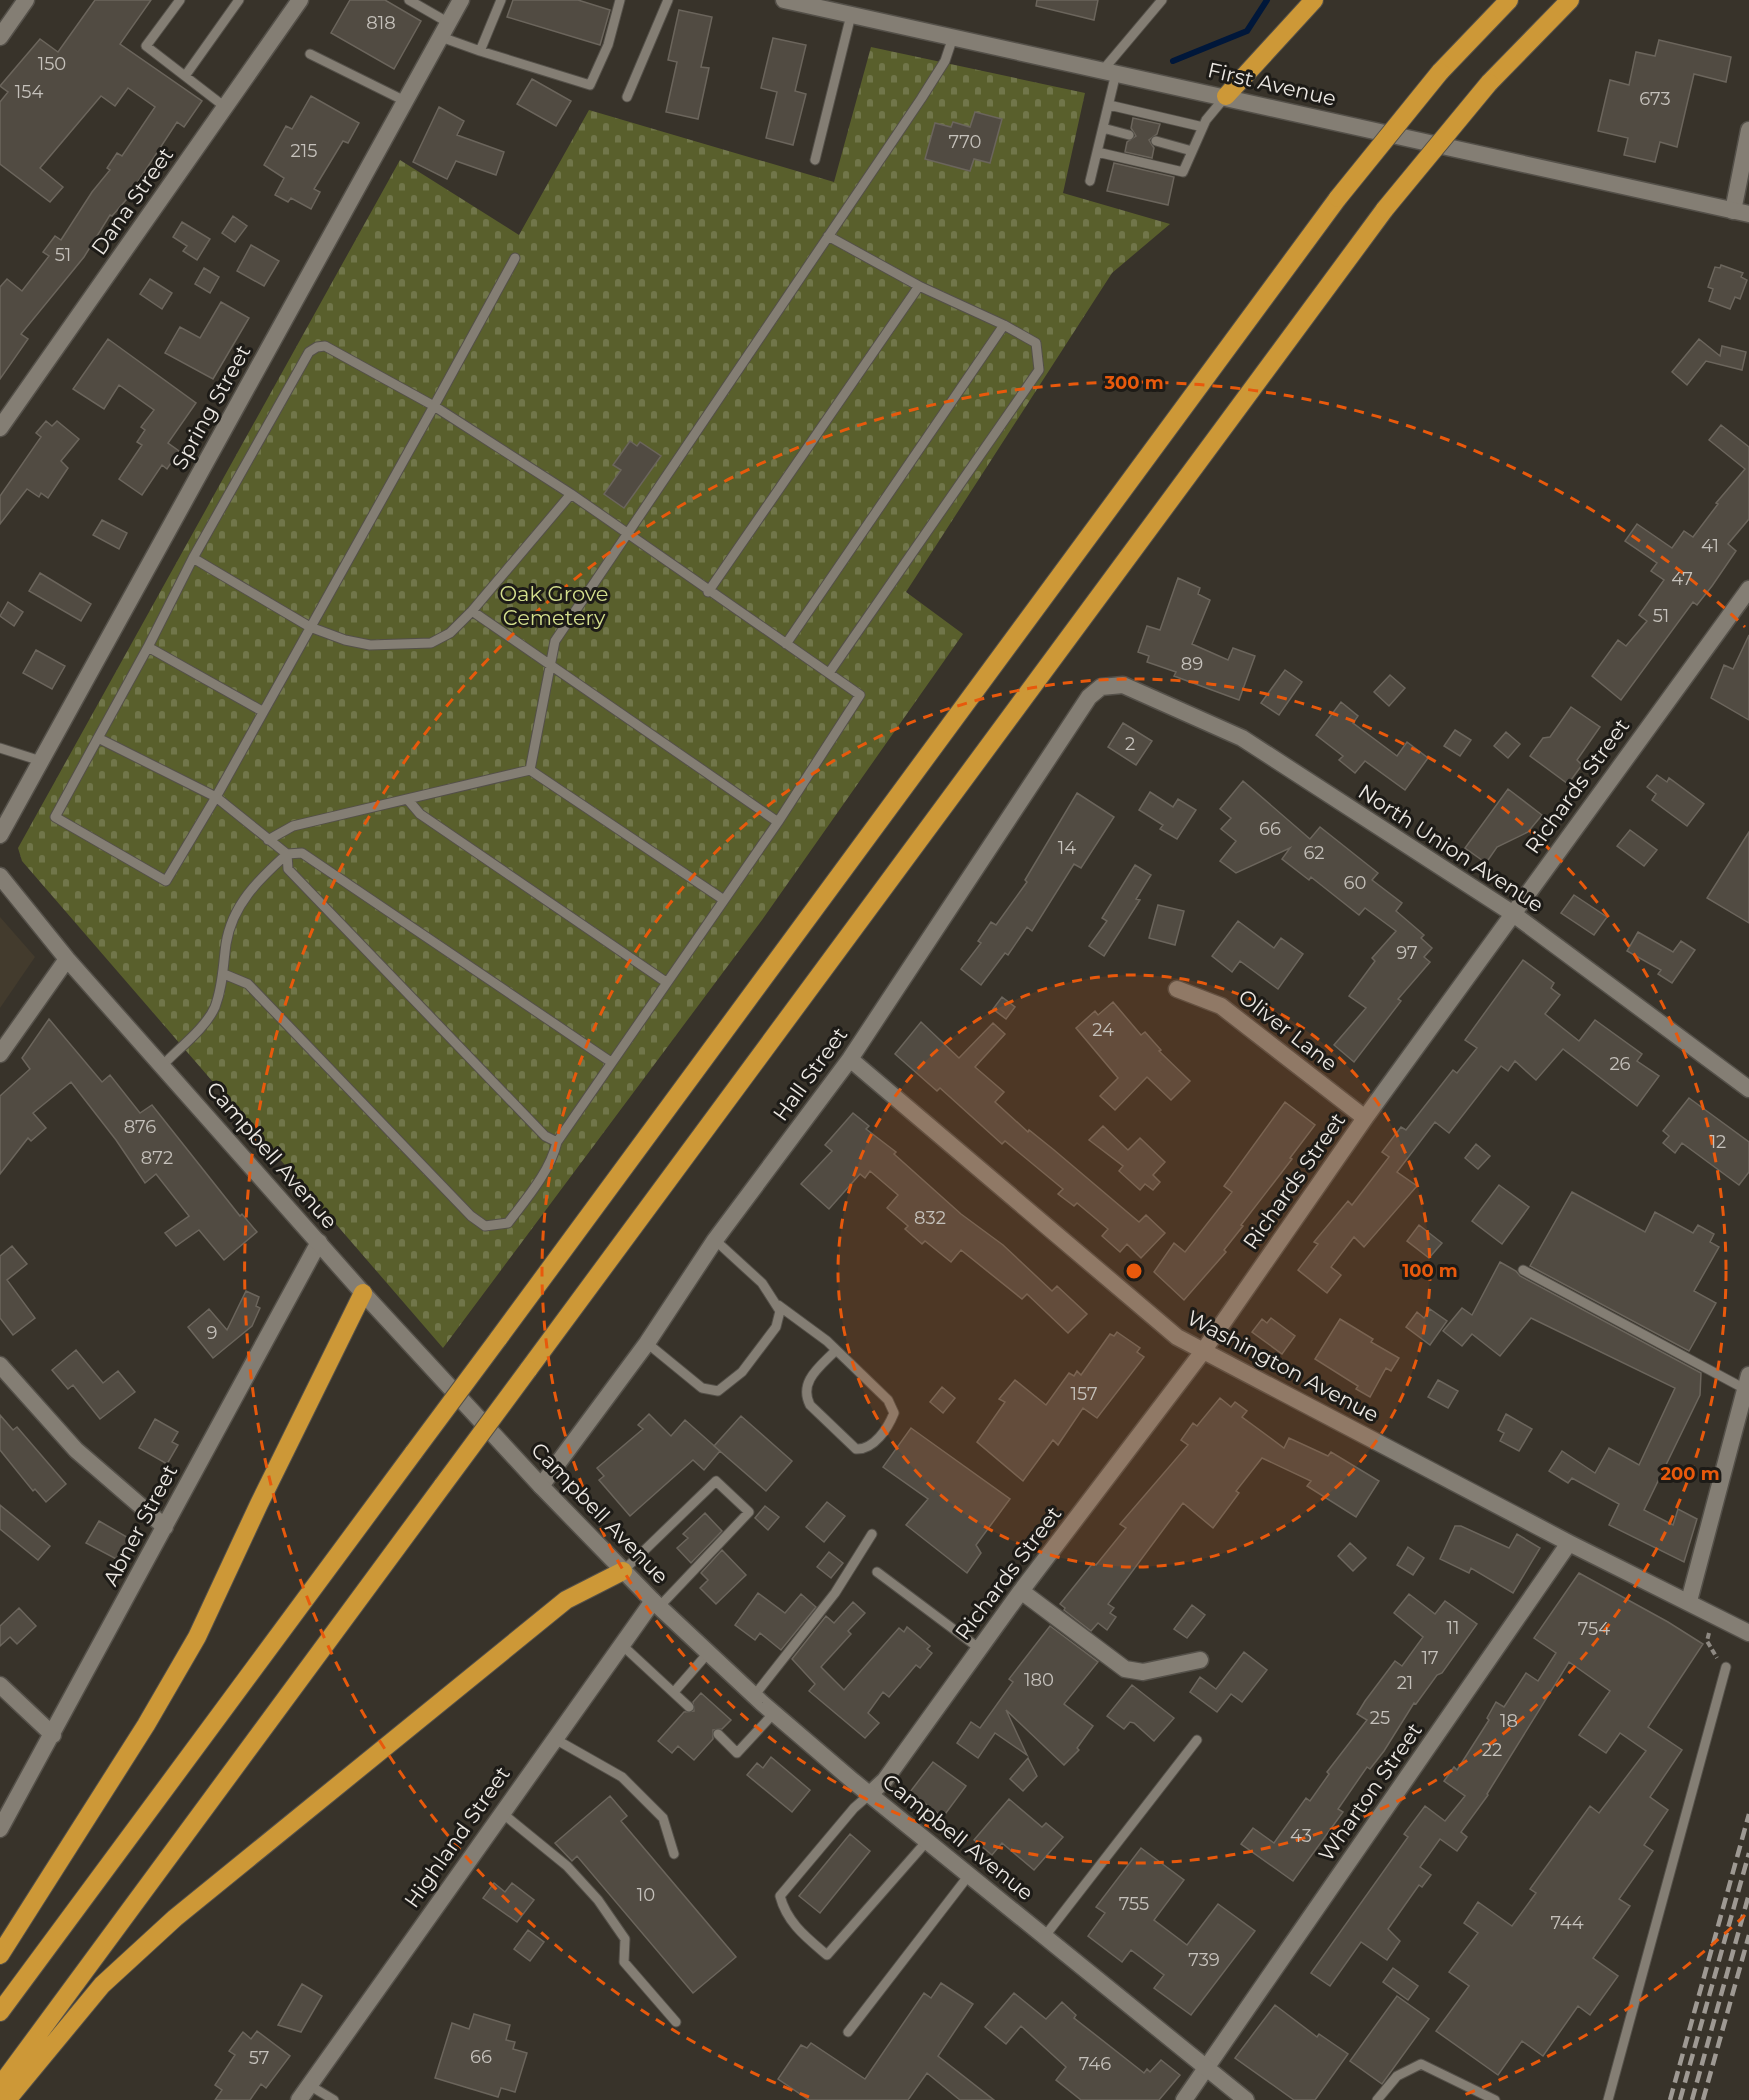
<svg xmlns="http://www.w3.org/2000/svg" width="1749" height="2100" font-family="Montserrat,sans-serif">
<defs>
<pattern id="cemetery-stones" width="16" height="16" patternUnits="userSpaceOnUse" patternTransform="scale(1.5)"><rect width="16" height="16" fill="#595f2c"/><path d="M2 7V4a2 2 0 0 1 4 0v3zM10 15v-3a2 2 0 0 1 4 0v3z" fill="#71764a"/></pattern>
</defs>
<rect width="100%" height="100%" fill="#38332a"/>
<path fill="#433b2d" d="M0 917 35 957 0 1008Z"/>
<path fill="url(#cemetery-stones)" d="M871 47 1085 93 1063 193 1170 224 1112 273 906 592 963 634 762 920 443 1348 22 861 18 848 400 160 519 235 589 110 834 182Z"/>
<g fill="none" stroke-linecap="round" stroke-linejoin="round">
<path stroke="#00173a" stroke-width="6" d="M1173 61 1247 31 1267 0"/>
</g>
<path fill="#514b42" stroke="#6b655c" stroke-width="1.5" d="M95 0H151L120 44 202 101 184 127 177 122 126 200 112 216 110 215 84 257 21 334 28 339 0 379V287L7 279 22 291 49 256 43 252 55 236 61 240 92 192 110 170 107 168 117 153 122 156 155 107 128 88 115 106 101 96 40 168 63 187 50 202 0 164V102L8 92 0 86 40 39 58 52Z
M350 0H385L421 21 394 69 331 33Z
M513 0H578L610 10 600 45 507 17Z
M1037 0H1098L1094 20 1036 6Z
M679 10 712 17 701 67 709 68 698 119 666 112 677 62 668 60Z
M773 38 806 45 795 91 806 94 793 145 766 138 777 92 761 88Z
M1659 40 1731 57 1726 82 1694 74 1677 147 1660 142 1655 162 1624 155 1628 138 1598 131 1610 80 1629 85 1636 52 1655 56Z
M532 79 571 101 556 126 517 104Z
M311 96 359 123 348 143 343 141 314 189 320 192 311 209 291 198 288 202 275 195 284 178 264 165 286 126 292 129Z
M439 107 464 121 457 135 504 152 496 175 456 161 447 179 413 162Z
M975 112 1002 119 990 163 974 159 970 171 925 159 935 123 951 127 953 122 970 127Z
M1133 118 1160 124 1157 134 1149 140 1154 148 1152 158 1125 152 1127 142 1136 136 1131 128Z
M1114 163 1174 177 1168 205 1107 191Z
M233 216 247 226 235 242 222 233Z
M182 222 210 239 197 260 183 251 187 246 173 237Z
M251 245 279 261 264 286 237 271Z
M1721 265 1743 273 1741 277 1747 280 1740 299 1735 297 1730 309 1709 301 1713 289 1708 287 1715 267 1720 268Z
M204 268 219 277 210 293 195 284Z
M150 279 172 293 162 309 140 294Z
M221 302 249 318 213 379 165 353 180 327 200 338Z
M108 339 196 403 168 443 179 451 167 469 162 465 142 495 119 479 142 445 137 442 145 430 141 427 154 410 119 385 104 409 73 389Z
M1699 339 1720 356 1722 346 1746 352 1742 370 1706 361 1687 385 1672 372Z
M46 421 52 426 57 421 79 439 61 461 68 468 48 498 41 493 39 497 27 489 0 524V496L41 437 36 433Z
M1721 425 1749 447V519L1728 544 1736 551 1712 586 1697 605 1693 602 1621 700 1592 676 1618 640 1626 646 1647 621 1639 615 1664 580 1651 571 1657 563 1625 541 1637 524 1672 548 1684 531 1693 537 1718 504 1716 503 1745 469 1709 440Z
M630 441 637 446 640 442 661 456 624 508 604 494 621 470 613 465Z
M102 520 127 533 119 549 93 535Z
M40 573 91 604 81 621 29 591Z
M1178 578 1200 588 1198 594 1210 600 1192 644 1228 660 1233 648 1255 656 1239 700 1174 676 1176 672 1147 662 1149 656 1138 652 1147 626 1160 630Z
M8 602 23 612 14 626 0 616Z
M1749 635V720L1711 698 1724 665 1733 669Z
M36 650 65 666 52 689 23 673Z
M1285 670 1302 682 1279 715 1261 703Z
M1390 675 1405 688 1389 706 1374 692Z
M1341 702 1358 716 1353 723 1397 756 1407 742 1428 758 1405 790 1365 761 1355 773 1339 760 1343 756 1316 735Z
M1571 707 1600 727 1577 760 1582 765 1568 784 1530 756 1543 738 1550 737Z
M1123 723 1152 741 1136 765 1108 747Z
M1455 730 1471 740 1460 756 1444 746Z
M1506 732 1520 744 1508 758 1494 746Z
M1657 775 1667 782 1669 778 1704 804 1687 826 1652 800 1656 794 1647 787Z
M1243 781 1310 839 1320 827 1378 873 1372 880 1402 903 1396 911 1424 935 1421 938 1432 948 1424 957 1430 962 1398 999 1401 1001 1354 1062 1334 1045 1366 1008 1349 996 1375 961 1372 958 1396 931 1365 908 1359 915 1311 877 1309 880 1282 859 1290 848 1236 873 1220 861 1236 841 1221 829 1231 818 1220 809Z
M1508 789 1542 815 1528 832 1497 847 1486 863 1465 848Z
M1150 792 1173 807 1178 799 1196 810 1177 839 1160 829 1163 825 1139 810Z
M1077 793 1114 817 1081 868 1074 864 1032 931 1027 927 1008 955 1005 953 981 985 961 969 981 943 978 941 991 922 996 925 1027 882 1025 880Z
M1630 830 1657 850 1644 866 1617 846Z
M1749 832V923L1707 898Z
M1135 865 1151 875 1136 899 1140 900 1104 956 1089 946 1107 921 1102 918Z
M1574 895 1607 917 1594 935 1561 913Z
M1158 905 1184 911 1175 945 1149 938Z
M1238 921 1274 948 1281 938 1303 954 1278 989 1240 961 1232 972 1212 956Z
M1638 932 1673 952 1681 941 1695 950 1672 983 1658 974 1661 970 1627 951Z
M1523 960 1554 983 1551 988 1560 995 1545 1014 1579 1041 1595 1020 1642 1054 1637 1061 1659 1076 1637 1106 1563 1049 1536 1080 1515 1061 1508 1071 1501 1066 1449 1133 1435 1122 1397 1172 1417 1186 1364 1247 1354 1237 1331 1267 1341 1275 1327 1293 1298 1270 1318 1244 1314 1242 1348 1201 1352 1205 1389 1157 1382 1152 1401 1127 1406 1130 1453 1070 1457 1073 1477 1048 1465 1040Z
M1002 997 1015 1007 1006 1019 993 1009Z
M1113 1002 1141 1035 1145 1032 1161 1050 1159 1051 1190 1081 1171 1100 1147 1077 1115 1110 1100 1096 1118 1078 1076 1028 1095 1011 1098 1015Z
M49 1019 102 1082 110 1075 140 1113 152 1105 240 1216 242 1214 257 1232 224 1260 199 1230 176 1246 165 1233 189 1216 156 1174 145 1183 116 1140 71 1082 33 1113 46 1128 31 1141 28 1138 0 1174V1096L30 1069 22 1058Z
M921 1022 959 1058 993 1023 1005 1034 975 1067 1004 1092 995 1102 1028 1132 1029 1130 1054 1150 1139 1222 1146 1215 1165 1233 1141 1258 1127 1244 1120 1252 1102 1236 1108 1229 1077 1203 1074 1206 1058 1194 1063 1189 1005 1141 1002 1144 940 1088 937 1091 895 1054Z
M1689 1098 1749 1142V1172L1739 1185 1682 1143 1675 1153 1663 1143 1669 1136 1663 1131Z
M1285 1102 1315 1125 1290 1158 1292 1159 1241 1225 1243 1226 1224 1250 1226 1252 1184 1300 1154 1272 1174 1243 1185 1252 1232 1192 1224 1186Z
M853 1113 869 1126 866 1129 896 1152 894 1154 961 1214 1003 1245 1052 1291 1057 1286 1087 1314 1068 1333 1027 1294 1022 1299 961 1250 951 1262 925 1241 922 1244 905 1229 908 1226 887 1208 898 1195 870 1171 865 1178 860 1174 829 1209 801 1184 832 1151 825 1145Z
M1103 1126 1128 1150 1140 1138 1165 1162 1153 1175 1160 1182 1153 1190 1145 1184 1140 1190 1119 1171 1123 1166 1089 1140Z
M1476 1144 1490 1156 1478 1169 1465 1158Z
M1499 1185 1529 1207 1502 1244 1472 1221Z
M1572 1192 1645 1232 1655 1212 1693 1233 1698 1225 1714 1234 1710 1242 1719 1247 1694 1291 1716 1303 1689 1351 1530 1266Z
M1419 1225 1442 1243 1429 1258 1407 1241Z
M12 1246 27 1264 7 1280 35 1318 13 1335 0 1318V1256Z
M1500 1262 1516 1271 1520 1276 1701 1373 1700 1395 1644 1510 1673 1525 1678 1509 1697 1519 1684 1562 1609 1525 1619 1504 1572 1478 1568 1483 1549 1471 1562 1451 1595 1473 1609 1448 1639 1465 1675 1388 1531 1318 1500 1356 1472 1334 1462 1346 1443 1331 1462 1308 1472 1315Z
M246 1291 259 1297 256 1306 260 1308 252 1326 213 1358 188 1327 209 1309 227 1330Z
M1430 1309 1447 1321 1430 1345 1406 1327 1417 1312 1424 1318Z
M1271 1318 1295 1336 1282 1354 1252 1332 1262 1319 1267 1323Z
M1340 1319 1373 1339 1371 1342 1399 1358 1391 1371 1386 1368 1370 1397 1356 1389 1358 1386 1315 1359Z
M1117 1332 1140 1348 1137 1352 1144 1357 1097 1418 1083 1408 1058 1445 1053 1440 1023 1481 977 1442 1005 1402 999 1399 1015 1380 1046 1405 1069 1373 1074 1376 1077 1371 1081 1375 1110 1334 1114 1336Z
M76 1350 103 1383 118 1371 135 1392 100 1419 73 1385 68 1389 52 1370Z
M1438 1380 1458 1391 1448 1408 1428 1397Z
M942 1387 955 1398 943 1413 930 1402Z
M1220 1398 1231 1407 1235 1402 1247 1411 1242 1417 1284 1448 1289 1438 1328 1456 1331 1452 1379 1481 1356 1517 1307 1486 1311 1481 1262 1458 1236 1491 1239 1493 1213 1528 1183 1503 1108 1604 1114 1608 1110 1613 1116 1617 1107 1630 1098 1623 1091 1631 1064 1610 1065 1608 1060 1604 1093 1563 1096 1565 1126 1528 1120 1524 1188 1445 1181 1440 1193 1423 1197 1426Z
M649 1414 671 1436 685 1420 720 1451 704 1470 693 1460 630 1516 599 1480 604 1476 597 1468 643 1429 638 1425Z
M1506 1414 1532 1429 1519 1451 1500 1441 1504 1433 1498 1430Z
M0 1415 13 1430 17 1427 66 1484 46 1502 35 1489 33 1491 0 1450Z
M741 1416 792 1461 766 1491 714 1446Z
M155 1419 178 1432 172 1442 178 1445 167 1464 139 1448Z
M911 1428 1010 1499 976 1545 981 1553 967 1573 906 1525 928 1499 883 1467Z
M827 1502 845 1516 824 1542 806 1527Z
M0 1505 50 1546 38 1560 0 1529Z
M765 1506 779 1517 768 1530 755 1518Z
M705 1513 722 1531 691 1563 677 1548 688 1538 683 1534Z
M99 1521 132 1540 120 1561 86 1543Z
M1455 1526H1461L1509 1548 1517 1534 1540 1548 1513 1593 1471 1568 1469 1573 1440 1559Z
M1350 1543 1366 1558 1353 1571 1338 1556Z
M1408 1547 1424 1558 1413 1575 1397 1565Z
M722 1550 746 1575 716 1604 700 1588 708 1580 701 1573Z
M829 1552 843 1563 831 1578 817 1567Z
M1579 1573 1668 1622 1703 1644 1648 1727 1682 1750 1650 1797 1668 1810 1644 1845 1653 1851 1619 1899 1630 1906 1593 1958 1618 1976 1590 2015 1578 2006 1543 2056 1522 2041 1498 2075 1436 2031 1469 1986 1449 1972 1478 1933 1464 1923 1478 1902 1512 1926 1536 1893 1530 1889 1590 1806 1599 1813 1646 1751 1620 1733 1606 1753 1579 1735 1610 1691 1569 1662 1487 1794 1488 1795 1461 1832 1467 1837 1457 1851 1440 1839 1420 1867 1431 1875 1422 1887 1419 1885 1388 1929 1400 1941 1387 1960 1361 1942 1330 1986 1311 1973 1408 1837 1404 1834 1425 1806 1445 1821 1465 1796 1444 1781 1454 1767 1457 1770 1489 1720 1487 1718 1496 1702 1504 1707 1526 1673 1538 1681 1556 1653 1534 1638Z
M758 1593 785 1613 801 1594 816 1607 781 1650 760 1633 755 1640 735 1625Z
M1409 1594 1435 1614 1445 1601 1477 1624 1442 1673 1437 1675 1416 1704 1414 1703 1384 1751 1370 1769 1367 1767 1338 1809 1343 1812 1293 1881 1241 1844 1253 1828 1274 1843 1306 1798 1310 1801 1329 1774 1327 1772 1367 1720 1357 1714 1365 1701 1395 1661 1402 1666 1423 1637 1394 1613Z
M853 1602 865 1613 848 1631 851 1634 821 1667 844 1690 899 1628 904 1632 907 1627 930 1646 927 1649 932 1653 920 1668 916 1665 889 1697 883 1692 868 1713 879 1723 865 1738 809 1691 815 1684 792 1659 826 1616 834 1623Z
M1192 1605 1205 1615 1187 1638 1174 1629Z
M19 1608 36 1626 17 1644 10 1637 0 1646V1626Z
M1050 1626 1098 1662 1064 1704 1093 1726 1077 1748 1079 1750 1064 1765 1006 1710 1027 1755 995 1733 978 1758 957 1743 971 1722 980 1728 1013 1682 1009 1679Z
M1244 1652 1267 1670 1242 1702 1231 1694 1217 1712 1190 1692 1200 1677 1216 1689Z
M1132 1685 1174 1718 1154 1741 1134 1723 1130 1722 1124 1729 1107 1716Z
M701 1693 731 1720 722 1729 713 1730V1739L694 1760 678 1746 672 1753 658 1741 684 1712 694 1711 693 1702Z
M771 1757 810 1790 792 1812 747 1775 757 1763 763 1768Z
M1028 1758 1037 1776 1023 1791 1010 1779Z
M933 1762 966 1786 943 1817 910 1792Z
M610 1796 627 1816 621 1821 736 1957 693 1993 577 1856 572 1861 555 1843Z
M1009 1799 1042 1827 1046 1823 1063 1837 1034 1870 1002 1843 992 1855 974 1840Z
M850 1834 870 1851 820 1913 799 1896Z
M1141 1848 1184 1880 1154 1920 1187 1945 1218 1904 1255 1931 1191 2015 1154 1988 1164 1975 1131 1950 1122 1962 1088 1936 1105 1913 1096 1907Z
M494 1883 505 1892 512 1883 534 1900 517 1922 483 1898Z
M528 1930 544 1942 530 1961 514 1949Z
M1393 1968 1418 1986 1408 2000 1383 1982Z
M941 1983 973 2004 938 2056 994 2100H960L927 2073 908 2100H809L778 2079 801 2045 807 2048 811 2043 865 2079 924 1993 931 1998Z
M302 1984 322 1996 301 2032 278 2025Z
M1014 1993 1046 2019 1062 2002 1076 2015 1074 2018 1144 2073 1147 2069 1150 2072 1161 2060 1180 2075 1159 2100H1081L1056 2080 1066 2067 1021 2026 1006 2044 985 2027Z
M1397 1996 1429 2019 1382 2084 1350 2061Z
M1275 2005 1317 2037 1319 2034 1348 2054 1315 2100H1294L1235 2058Z
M474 2014 510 2025 506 2040 515 2042 513 2049 527 2053 515 2092 501 2088 498 2097 435 2078 452 2023 469 2029Z
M257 2031 290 2056 266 2088 261 2084 250 2100H215L222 2090 215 2085 235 2055 229 2051 243 2032 251 2039Z"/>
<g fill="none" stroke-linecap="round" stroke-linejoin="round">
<g stroke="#545049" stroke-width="11">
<path id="service" d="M180 0 146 46 225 107
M409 0 449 23
M441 37 480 51 590 85 608 45 620 0
M480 51 501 0
M310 54 405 101
M1103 70 1162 0
M185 76 239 0
M627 97 668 0
M1109 105 1203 127
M1103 128 1129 135
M1156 141 1192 151
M1097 152 1183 172 1206 120 1226 96
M815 160 851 15
M1090 181 1116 73
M515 258 434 406 325 346 317 347 309 352 193 558 310 627 345 640 370 645 431 643 450 633 472 611 571 494
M193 558 148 647 262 711
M708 592 919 286 828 236
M472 611 778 822
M786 644 1004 325 919 286
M829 673 1039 370 1036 343 1004 325
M98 738 55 817 166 881 216 797 98 738 148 647
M0 748 41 761
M530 770 724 900
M409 801 420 814 666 982
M268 840 293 826 530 770 555 641 921 99 945 61 953 37
M287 854 288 869 545 1136 557 1142 778 822 860 695 571 494 434 406 216 797 287 854 302 853 611 1062
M224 974 248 984 471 1216 485 1226 508 1223C526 1199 550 1172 557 1142
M163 1065C180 1047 205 1029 215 1007 223 986 223 965 226 944 232 905 259 879 287 854
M1523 1270 1745 1389
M778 1305 827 1341 888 1400 894 1413C888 1428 874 1450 856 1449L810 1405C798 1381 821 1366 836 1350
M647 1343 702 1388 718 1391 742 1372 776 1327 780 1311 762 1283 715 1240
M623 1571 716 1481 749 1512 659 1607
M877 1572 980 1649
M622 1645 689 1707
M674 1692 708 1653
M754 1696 835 1593 872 1534
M718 1734 737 1753 774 1713
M555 1739 622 1777 663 1818 674 1854
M870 1794 854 1808 780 1896C787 1923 807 1938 827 1955L927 1841
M502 1813 567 1866 598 1900 625 1939 624 1962 676 2022
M1045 1936 1197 1740
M848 2032 969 1875
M309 2085 334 2100
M1377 2100 1397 2076 1421 2064 1495 2100
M1608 2100 1726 1667"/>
</g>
<g stroke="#545049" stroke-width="19">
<path id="minor" d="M0 37 26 0
M1733 211 1749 130
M0 428 300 0
M1177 989 1221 1006 1365 1118
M850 1059 1177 1337 1569 1543 1749 1633
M0 1365 76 1450 165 1527
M541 1486 647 1343 715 1240 850 1059 1089 697 1101 687 1123 685 1242 738 1512 913 1749 1089
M1021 1591 1125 1669 1143 1672 1200 1660
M1689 1601 1749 1375
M0 1685 53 1735
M870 1794 885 1780 1021 1591 1204 1350 1365 1118 1749 589
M0 1829 319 1242
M299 2100 653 1601
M1184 2100 1569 1543"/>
</g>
<g stroke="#545049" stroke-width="19">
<path id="secondary" d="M784 0 1749 214
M0 835 461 0
M0 876 67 959 363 1293 541 1486 653 1601 762 1703 853 1781 1246 2100
M0 1054 67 959"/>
</g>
<g stroke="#545049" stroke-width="20">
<path id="motorway" d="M1440 72 1509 0
M1489 83 1570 0
M1226 96 1314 0
M498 1339 1338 198
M528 1370 1385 209
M0 1955 146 1725 197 1637 259 1504 363 1293
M0 2012 414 1452
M0 2086 443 1485
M7 2100 102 1985 175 1918 566 1600 623 1571"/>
</g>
<path stroke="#8e8982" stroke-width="4" stroke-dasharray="6 3" stroke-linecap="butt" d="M1709 1633 1707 1641 1717 1658"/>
<use href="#service" stroke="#847e74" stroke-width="9"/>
<use href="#minor" stroke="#847e74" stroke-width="16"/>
<use href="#secondary" stroke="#847e74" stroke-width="16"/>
<use href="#motorway" stroke="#cd9837" stroke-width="18"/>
<path stroke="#9e9993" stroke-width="4.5" stroke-dasharray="12 6" stroke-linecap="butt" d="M1670 2100 1749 1814
M1680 2100 1749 1853
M1692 2100 1749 1894
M1703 2100 1749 1935"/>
<g stroke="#545049" stroke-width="20" stroke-linecap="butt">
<path id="motorway-bridge" d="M1338 198 1440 72
M1385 209 1489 83
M414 1452 498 1339
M443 1485 528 1370"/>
</g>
<use href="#motorway-bridge" stroke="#cd9837" stroke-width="18"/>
</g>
<circle cx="1134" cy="1271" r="296" fill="#e8590c" fill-opacity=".12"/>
<g fill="none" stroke="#e8590c" stroke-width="3" stroke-dasharray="10 8">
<circle cx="1134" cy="1271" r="296"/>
<circle cx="1134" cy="1271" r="592"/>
<path d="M1745 1915A888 888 0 0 1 1459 2097M809 2097A888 888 0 1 1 1745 627"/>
</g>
<g text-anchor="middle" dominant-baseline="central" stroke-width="6" stroke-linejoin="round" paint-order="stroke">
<g font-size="18" fill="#c5c1bb">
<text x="381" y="23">818</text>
<text x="52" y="64">150</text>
<text x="29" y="92">154</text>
<text x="1655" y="99">673</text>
<text x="965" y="142">770</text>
<text x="304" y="151">215</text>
<text x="63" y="255">51</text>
<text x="1710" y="546">41</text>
<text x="1682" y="579">47</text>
<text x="1661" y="616">51</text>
<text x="1192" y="664">89</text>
<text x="1130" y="744">2</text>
<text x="1270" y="829">66</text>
<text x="1067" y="848">14</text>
<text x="1314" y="853">62</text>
<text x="1355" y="883">60</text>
<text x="1407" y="953">97</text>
<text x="1103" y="1030">24</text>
<text x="1620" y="1064">26</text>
<text x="140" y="1127">876</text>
<text x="1718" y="1142">12</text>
<text x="157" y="1158">872</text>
<text x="930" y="1218">832</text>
<text x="212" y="1333">9</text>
<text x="1084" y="1394">157</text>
<text x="1453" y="1628">11</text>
<text x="1594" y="1629">754</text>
<text x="1430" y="1658">17</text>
<text x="1039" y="1680">180</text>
<text x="1405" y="1683">21</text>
<text x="1380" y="1718">25</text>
<text x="1509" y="1721">18</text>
<text x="1492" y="1750">22</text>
<text x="1301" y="1836">43</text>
<text x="646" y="1895">10</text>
<text x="1134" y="1904">755</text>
<text x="1567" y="1923">744</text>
<text x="1204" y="1960">739</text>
<text x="481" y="2057">66</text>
<text x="259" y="2058">57</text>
<text x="1095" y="2064">746</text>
</g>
<g font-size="21" fill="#ece8e3" stroke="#1d1b17">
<text transform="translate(1272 84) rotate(13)">First Avenue</text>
<text transform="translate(132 201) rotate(-55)">Dana Street</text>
<text transform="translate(211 407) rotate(-61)">Spring Street</text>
<text transform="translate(1577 786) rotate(-54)">Richards Street</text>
<text transform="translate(1451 848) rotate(33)">North Union Avenue</text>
<text transform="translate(1288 1030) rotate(38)">Oliver Lane</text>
<text transform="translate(810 1074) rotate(-54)">Hall Street</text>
<text transform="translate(272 1155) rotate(49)">Campbell Avenue</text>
<text transform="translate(1294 1181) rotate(-55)">Richards Street</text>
<text transform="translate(1283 1366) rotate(28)">Washington Avenue</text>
<text transform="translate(600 1513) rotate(46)">Campbell Avenue</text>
<text transform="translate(140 1525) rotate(-62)">Abner Street</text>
<text transform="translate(1008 1573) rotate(-53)">Richards Street</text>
<text transform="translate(1370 1792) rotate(-55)">Wharton Street</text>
<text transform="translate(457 1837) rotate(-55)">Highland Street</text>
<text transform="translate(958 1837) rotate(39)">Campbell Avenue</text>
</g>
<g font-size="21" fill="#d4df8d" stroke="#1d1b17">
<text x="554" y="593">Oak Grove<tspan x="554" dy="24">Cemetery</tspan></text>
</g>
</g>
<circle cx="1134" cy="1271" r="9" fill="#e8590c" stroke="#1d1b17" stroke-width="3"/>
<g font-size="18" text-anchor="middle" font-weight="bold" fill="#e8590c" stroke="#1d1b17" stroke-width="6" stroke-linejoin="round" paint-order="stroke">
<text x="1134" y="389">300 m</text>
<text x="1430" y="1277">100 m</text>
<text x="1690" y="1480">200 m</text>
</g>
</svg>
